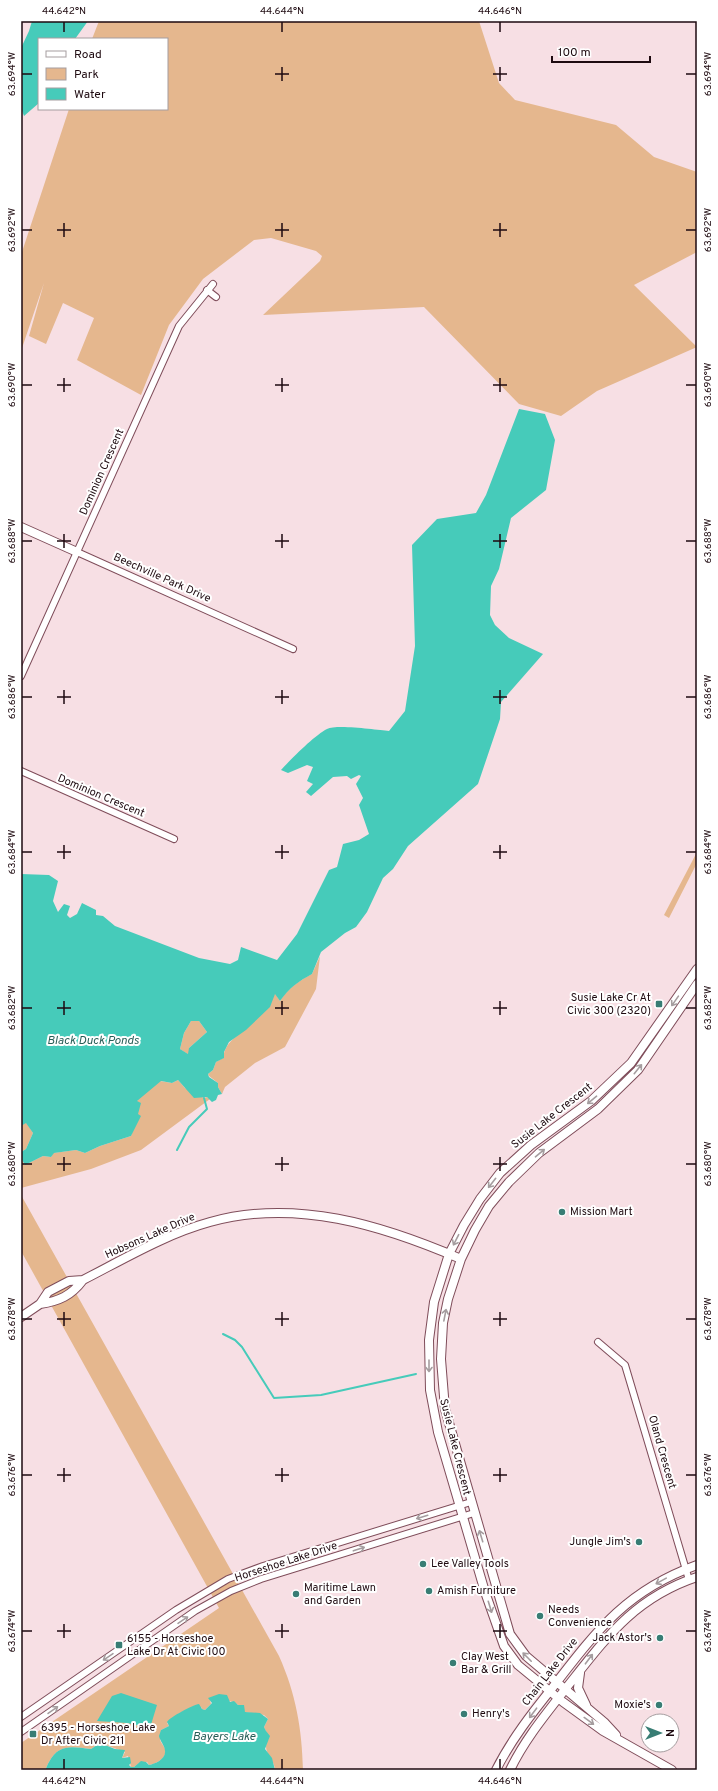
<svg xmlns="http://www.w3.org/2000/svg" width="718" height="1791" font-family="Overpass,sans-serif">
<rect width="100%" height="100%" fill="#f7dfe4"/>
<path fill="#e5b78e" d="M99 21H479L499 83 515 100 616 125 654 157 697 172V252L634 285 697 347 597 391 561 416 519 404 424 307 263 315 320 261 322 256 316 251 271 238 254 240 203 279 169 325 141 395 77 360 94 318 63 303 46 344 29 336 44 283 21 351V255L69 109H167V39H92Z
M697 852V863L669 918 664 915Z
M320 956 316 989 285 1047 255 1063 225 1087 222 1094 218 1087V1083L209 1076 208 1074 213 1070 216 1062 223 1058C226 1039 240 1036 252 1023 261 1014 268 1004 275 993L280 1001C289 987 299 981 312 974Z
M191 1021H199L207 1032 189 1048V1055L180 1049 184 1033Z
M178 1080 185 1088 204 1098 207 1097 210 1099 141 1150 91 1169 21 1188V1158L25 1165 43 1156 51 1157 53 1153 76 1150 85 1153 100 1146 131 1136 138 1114 137 1101 139 1097 160 1081 172 1083Z
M26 1122 33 1133 26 1149 21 1152V1126Z
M21 1195 279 1656C296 1694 302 1729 303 1770H275C274 1756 260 1752 269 1738L264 1727 268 1719 264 1715 245 1712C237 1699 224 1700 210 1700L211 1704 205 1710 202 1709 201 1707C187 1707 177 1714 167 1723L169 1726 161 1730 160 1740C161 1743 164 1746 165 1749 168 1758 155 1764 149 1765L147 1762 139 1763 134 1767H131L128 1756 122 1758 125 1752 100 1743 91 1749C74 1747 59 1743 49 1762 47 1765 47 1767 45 1770H21V1743L219 1608 21 1251Z"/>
<path fill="#46cbba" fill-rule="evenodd" d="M32 21H88L75 39H39V103L24 116 21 108V48L29 31Z
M519 409 545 414 555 440 546 490 511 518 499 569 491 586 490 615 495 625 509 638 543 654 501 702 500 719 478 784 408 846 393 869 383 878 367 912 356 927 345 933 321 952 312 974C299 981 289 988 280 1001L275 994 270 1007 246 1030 229 1042 224 1052V1058L216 1062 213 1070 208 1074 209 1077 218 1083V1087L222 1094 218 1095 216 1100 212 1102 207 1097 194 1098 178 1080 172 1083 161 1081 137 1101 141 1103 138 1114 141 1116 131 1136 100 1146 85 1153 76 1150 54 1153 51 1157 43 1156 25 1165 21 1158V1152L26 1149 33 1133 26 1123 21 1126V874L49 875 58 881 53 901 58 912 64 904 70 906 67 915 70 918 77 914 82 903 96 910V915L103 916 115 926 199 958 230 964 238 960 241 947 277 960 297 934 329 870 337 867 343 844 359 840 369 834 359 805 363 798 356 784 361 776 359 775 351 779 347 776 333 777 311 796 306 792 313 784 307 781 313 767 307 765 288 773 281 770C291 759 315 735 327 729 337 724 377 730 389 731L405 711 415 646 412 545 437 519 476 513 486 495ZM191 1021H199L207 1032 189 1048 188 1054 180 1049 184 1033Z
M121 1693 157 1705 150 1728 127 1723 97 1721 112 1696Z
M219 1694 227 1695 230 1702 234 1701 238 1705H244L245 1712 260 1713 268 1719 264 1727 266 1731 270 1736 265 1749 272 1758 275 1770H45C47 1767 47 1765 49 1762 59 1743 73 1747 91 1749L100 1743 115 1749 125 1750 122 1758 130 1757 131 1763 129 1765 131 1767H134L141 1761 146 1762 149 1765C155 1764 166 1759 165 1751 165 1746 160 1741 159 1736L161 1730 169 1726 167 1722C170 1717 193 1705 199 1704L202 1709 205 1710 212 1703 208 1698Z"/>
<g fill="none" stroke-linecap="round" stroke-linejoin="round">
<path stroke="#46cbba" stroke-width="2" d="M177 1150 189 1127 207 1109 204 1098
M223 1334 235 1340 242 1347 274 1398 321 1395 416 1374"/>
<g stroke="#7f4d5a" stroke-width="8">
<path id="minor" d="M207 290 216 297
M77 552 293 649
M21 676 179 326 213 284
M21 771 174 839
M598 1342 625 1365 689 1580
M21 1717 176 1610 228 1579 263 1566 471 1502
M21 1732 195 1611 231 1591 261 1579 474 1513"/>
</g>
<g stroke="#7f4d5a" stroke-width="10">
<path id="tertiary" d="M21 527 77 552
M40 1304C59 1301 71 1296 83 1280
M21 1317 40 1304 48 1292 69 1281 83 1280C124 1259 166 1234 210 1222 295 1198 382 1225 461 1259
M580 1673 578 1688 586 1705
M616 1735 604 1722 526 1656 510 1634 445 1409 441 1359 443 1323 448 1299 461 1259 475 1230 489 1206 509 1182 539 1153 598 1109 638 1070 697 984
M496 1770C511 1740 532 1713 553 1687 597 1630 627 1590 697 1565
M510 1770C525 1739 546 1714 567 1687 606 1638 634 1598 697 1577
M672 1770 603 1731 563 1702 518 1665 504 1646 485 1592 438 1432 430 1390 429 1340 434 1302 449 1254 464 1225 480 1199 500 1173 531 1145 591 1101 631 1063 697 969"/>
</g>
<use href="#minor" stroke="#fff" stroke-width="6"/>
<use href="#tertiary" stroke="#fff" stroke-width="8"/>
</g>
<defs><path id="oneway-shaft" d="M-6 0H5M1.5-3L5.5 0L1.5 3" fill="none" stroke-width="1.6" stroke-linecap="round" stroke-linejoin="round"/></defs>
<g stroke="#a59d9f">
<use href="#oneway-shaft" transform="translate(675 1001) rotate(125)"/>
<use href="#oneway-shaft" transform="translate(638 1069) rotate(-51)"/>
<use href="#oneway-shaft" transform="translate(592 1100) rotate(140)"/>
<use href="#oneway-shaft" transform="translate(540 1153) rotate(-40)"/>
<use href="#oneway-shaft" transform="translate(492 1183) rotate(128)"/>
<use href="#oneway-shaft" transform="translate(456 1240) rotate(117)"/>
<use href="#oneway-shaft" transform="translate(445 1315) rotate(-79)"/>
<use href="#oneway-shaft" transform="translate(429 1366) rotate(90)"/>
<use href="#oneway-shaft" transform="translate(422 1517) rotate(163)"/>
<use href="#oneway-shaft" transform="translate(481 1536) rotate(-107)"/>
<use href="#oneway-shaft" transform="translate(359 1549) rotate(-18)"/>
<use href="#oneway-shaft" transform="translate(661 1581) rotate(151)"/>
<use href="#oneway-shaft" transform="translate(490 1607) rotate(73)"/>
<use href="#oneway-shaft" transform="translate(183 1620) rotate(-34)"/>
<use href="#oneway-shaft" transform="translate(108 1657) rotate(146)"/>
<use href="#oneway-shaft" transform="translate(527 1657) rotate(-135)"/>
<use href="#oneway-shaft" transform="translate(589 1659) rotate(-53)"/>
<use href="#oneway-shaft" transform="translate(53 1710) rotate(-35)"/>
<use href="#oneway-shaft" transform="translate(533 1713) rotate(127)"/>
<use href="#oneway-shaft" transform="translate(589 1721) rotate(36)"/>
</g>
<path fill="none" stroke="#1e0a10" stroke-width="1.5" d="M64 22V32M282 22V32M500 22V32M282 67V81M500 67V81M22 74H32M275 74H289M493 74H507M686 74H696M64 223V237M282 223V237M500 223V237M22 230H32M57 230H71M275 230H289M493 230H507M686 230H696M64 378V392M282 378V392M500 378V392M22 385H32M57 385H71M275 385H289M493 385H507M686 385H696M64 534V548M282 534V548M500 534V548M22 541H32M57 541H71M275 541H289M493 541H507M686 541H696M64 690V704M282 690V704M500 690V704M22 697H32M57 697H71M275 697H289M493 697H507M686 697H696M64 845V859M282 845V859M500 845V859M22 852H32M57 852H71M275 852H289M493 852H507M686 852H696M64 1001V1015M282 1001V1015M500 1001V1015M22 1008H32M57 1008H71M275 1008H289M493 1008H507M686 1008H696M64 1157V1171M282 1157V1171M500 1157V1171M22 1164H32M57 1164H71M275 1164H289M493 1164H507M686 1164H696M64 1312V1326M282 1312V1326M500 1312V1326M22 1319H32M57 1319H71M275 1319H289M493 1319H507M686 1319H696M64 1468V1482M282 1468V1482M500 1468V1482M22 1475H32M57 1475H71M275 1475H289M493 1475H507M686 1475H696M64 1624V1638M282 1624V1638M500 1624V1638M22 1631H32M57 1631H71M275 1631H289M493 1631H507M686 1631H696M64 1759V1769M282 1759V1769M500 1759V1769"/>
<g fill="#387d74" stroke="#fff" stroke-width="1.5">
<rect x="655" y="1000" width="8" height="8" rx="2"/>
<circle cx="562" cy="1212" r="4"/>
<circle cx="639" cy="1542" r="4"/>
<circle cx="423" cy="1564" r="4"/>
<circle cx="429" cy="1591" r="4"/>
<circle cx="296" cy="1594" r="4"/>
<circle cx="540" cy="1616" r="4"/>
<circle cx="660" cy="1638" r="4"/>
<rect x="115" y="1641" width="8" height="8" rx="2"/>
<circle cx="453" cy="1663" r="4"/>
<circle cx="659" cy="1705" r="4"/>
<circle cx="464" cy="1714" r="4"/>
<rect x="29" y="1730" width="8" height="8" rx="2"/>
</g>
<g text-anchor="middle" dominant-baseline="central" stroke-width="4" stroke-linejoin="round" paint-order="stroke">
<g font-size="11" fill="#1e0a10" stroke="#fff">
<text transform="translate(102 472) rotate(-66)">Dominion Crescent</text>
<text transform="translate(162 578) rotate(24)">Beechville Park Drive</text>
<text transform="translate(101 796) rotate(23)">Dominion Crescent</text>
<text transform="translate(552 1116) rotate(-38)">Susie Lake Crescent</text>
<text transform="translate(150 1236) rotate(-24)">Hobsons Lake Drive</text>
<text transform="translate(455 1447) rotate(76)">Susie Lake Crescent</text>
<text transform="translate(662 1452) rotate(74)">Oland Crescent</text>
<text transform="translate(286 1562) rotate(-18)">Horseshoe Lake Drive</text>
<text transform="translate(550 1672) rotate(-52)">Chain Lake Drive</text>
</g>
<g font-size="11" fill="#1e0a10" stroke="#fff" text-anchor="start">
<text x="651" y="998" text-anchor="end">Susie Lake Cr At<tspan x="651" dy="13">Civic 300 (2320)</tspan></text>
<text x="570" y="1212">Mission Mart</text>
<text x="631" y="1542" text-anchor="end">Jungle Jim's</text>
<text x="431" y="1564">Lee Valley Tools</text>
<text x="304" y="1588">Maritime Lawn<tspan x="304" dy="13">and Garden</tspan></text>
<text x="437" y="1591">Amish Furniture</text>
<text x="548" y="1610">Needs<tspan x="548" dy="13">Convenience</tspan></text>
<text x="652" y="1638" text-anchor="end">Jack Astor's</text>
<text x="127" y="1639">6155 - Horseshoe<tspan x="127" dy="13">Lake Dr At Civic 100</tspan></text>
<text x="461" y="1657">Clay West<tspan x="461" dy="13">Bar &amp; Grill</tspan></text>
<text x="651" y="1705" text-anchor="end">Moxie's</text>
<text x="472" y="1714">Henry's</text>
<text x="41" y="1728">6395 - Horseshoe Lake<tspan x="41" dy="13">Dr After Civic 211</tspan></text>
</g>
<g font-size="12" font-style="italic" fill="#285e57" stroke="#fff">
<text x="93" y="1041">Black Duck Ponds</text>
<text x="224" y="1737">Bayers Lake</text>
</g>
</g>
<rect width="718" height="1791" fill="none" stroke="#ffffff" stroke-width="44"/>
<rect x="38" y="38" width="130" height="72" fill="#ffffff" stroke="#a59d9f"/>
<rect x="46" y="51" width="20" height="6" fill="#ffffff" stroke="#a59d9f"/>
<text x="74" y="58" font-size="12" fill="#1e0a10">Road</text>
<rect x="46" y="68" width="20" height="12" fill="#e5b78e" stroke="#a59d9f"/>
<text x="74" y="78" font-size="12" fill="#1e0a10">Park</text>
<rect x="46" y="88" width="20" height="12" fill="#46cbba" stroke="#a59d9f"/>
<text x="74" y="98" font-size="12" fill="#1e0a10">Water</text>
<g transform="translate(660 1733) rotate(90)"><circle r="19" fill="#ffffff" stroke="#a59d9f"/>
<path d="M0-3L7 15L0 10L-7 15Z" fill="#387d74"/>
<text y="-6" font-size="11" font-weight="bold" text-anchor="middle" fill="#1e0a10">N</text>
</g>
<path d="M552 56v6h98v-6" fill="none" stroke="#1e0a10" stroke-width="2"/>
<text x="558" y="56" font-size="12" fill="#1e0a10" stroke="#ffffff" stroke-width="3" paint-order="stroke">100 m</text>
<rect x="22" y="22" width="674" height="1747" fill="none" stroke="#1e0a10" stroke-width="1.5"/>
<g font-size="10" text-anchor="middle" fill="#1e0a10">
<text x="64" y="14">44.642°N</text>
<text x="282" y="14">44.644°N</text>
<text x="500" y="14">44.646°N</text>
<text transform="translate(707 74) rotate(-90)" y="4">63.694°W</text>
<text transform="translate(11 74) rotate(-90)" y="4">63.694°W</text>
<text transform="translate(707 230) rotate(-90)" y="4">63.692°W</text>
<text transform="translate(11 230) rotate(-90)" y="4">63.692°W</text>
<text transform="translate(11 385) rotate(-90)" y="4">63.690°W</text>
<text transform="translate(707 385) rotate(-90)" y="4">63.690°W</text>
<text transform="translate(11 541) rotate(-90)" y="4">63.688°W</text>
<text transform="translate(707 541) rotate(-90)" y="4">63.688°W</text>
<text transform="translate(11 697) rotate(-90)" y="4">63.686°W</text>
<text transform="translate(707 697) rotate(-90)" y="4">63.686°W</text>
<text transform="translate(707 852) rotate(-90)" y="4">63.684°W</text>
<text transform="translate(11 852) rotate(-90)" y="4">63.684°W</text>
<text transform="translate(707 1008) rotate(-90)" y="4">63.682°W</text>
<text transform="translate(11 1008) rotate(-90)" y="4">63.682°W</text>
<text transform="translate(707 1164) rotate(-90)" y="4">63.680°W</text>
<text transform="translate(11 1164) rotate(-90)" y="4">63.680°W</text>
<text transform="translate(707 1319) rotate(-90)" y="4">63.678°W</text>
<text transform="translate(11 1319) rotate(-90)" y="4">63.678°W</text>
<text transform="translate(11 1475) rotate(-90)" y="4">63.676°W</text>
<text transform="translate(707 1475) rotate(-90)" y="4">63.676°W</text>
<text transform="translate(11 1631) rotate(-90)" y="4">63.674°W</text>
<text transform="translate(707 1631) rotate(-90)" y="4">63.674°W</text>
<text x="64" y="1784">44.642°N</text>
<text x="282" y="1784">44.644°N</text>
<text x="500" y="1784">44.646°N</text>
</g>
</svg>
